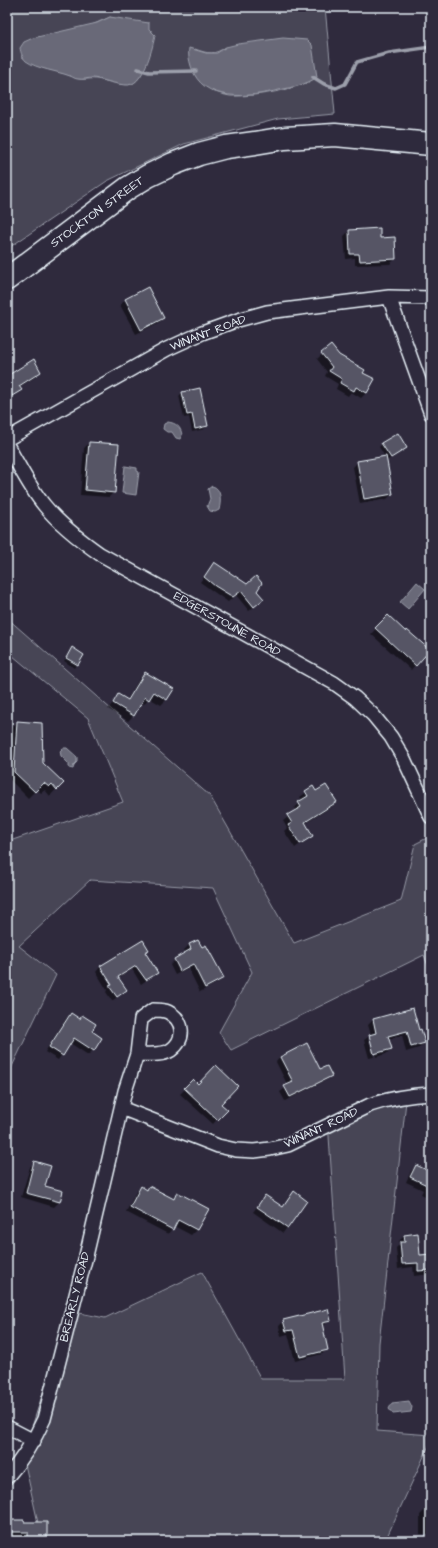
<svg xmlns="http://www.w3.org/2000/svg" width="438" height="1548" font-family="'Architects Daughter',sans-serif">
<rect width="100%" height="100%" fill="#2f2a3d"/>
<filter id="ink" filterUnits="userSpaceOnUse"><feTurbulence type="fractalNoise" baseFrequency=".025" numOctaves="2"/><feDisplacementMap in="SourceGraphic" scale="8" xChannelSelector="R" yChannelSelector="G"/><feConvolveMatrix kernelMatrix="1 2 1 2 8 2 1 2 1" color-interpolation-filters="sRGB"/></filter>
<g filter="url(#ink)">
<path fill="#464455" stroke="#979aa6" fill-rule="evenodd" d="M7 7H325L335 114 278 119 184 144 107 181 7 249ZM110 17 152 31C150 45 147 77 132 84 125 87 104 80 96 79 90 78 86 80 80 79 76 79 73 76 69 75 53 70 34 68 21 56ZM226 47 317 77C299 90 253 97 230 96 224 95 218 93 212 91L195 49C209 54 214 55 226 47Z
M7 618 210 796 294 943 401 901 415 844 427 838 431 846V974L424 955 231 1050 219 1032 252 972 213 888 90 880 19 946 56 975 7 1077V842L123 802 88 718 7 651Z
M407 1092 379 1343 377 1431 431 1435V1441L385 1541H42L23 1455 69 1311 105 1318 202 1272 261 1379H345L328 1121Z"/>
<path fill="#696978" stroke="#9c9fab" d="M110 17 149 23V29L155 35C153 47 145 78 132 84 124 88 103 79 93 78 88 78 83 80 78 79 75 79 73 77 70 76 57 71 37 69 26 61 22 57 21 53 20 48L24 42 33 38 97 23Z
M283 38 307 40 312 45 317 77C306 85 293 87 279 90 250 97 202 104 191 66 189 60 188 54 189 48L206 53H217L226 47 238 44Z
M168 422C176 423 181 427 182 435L180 439 176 438 172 432H167L163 429 164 424Z
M125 466 137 468V471L139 472 136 495 122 493Z
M212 486C222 488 221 502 219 510L215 512 210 511 207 506 210 499 208 489Z
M417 582 425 589 408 609 400 602Z
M63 748H67L77 757V762L74 765 73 769 69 768V764L61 756 60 751Z
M409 1401 412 1407 411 1412 393 1414 389 1409 392 1403Z"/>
<path fill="#0007" d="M349 231 379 239 395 259 390 264 355 265V258L346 259 344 236Z
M431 244V261H429L430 245Z
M147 288 163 318 158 323 136 334 120 305 125 300Z
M330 347 338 356 374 380 366 393 361 398 351 392 348 396 336 389 338 384 325 376 327 372 317 359Z
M40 372 35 377 19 387 20 389 7 400V377Z
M182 393 207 426 204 429 192 432 189 417 184 418 179 396Z
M89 443 114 492 109 497 80 495 84 448Z
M382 444 406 448 386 461 392 494 387 499 360 504 353 467 358 462 385 457 379 447Z
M214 563 256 591 257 604 249 611 236 595 228 602 200 582Z
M383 621 406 633 415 665 411 670 371 634Z
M72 649 83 655 74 668 64 661Z
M145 673 172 689 166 700 161 705 149 698 144 704 141 703 133 716 128 721 108 709 119 695 127 700 140 678Z
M17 722 42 763 62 783 50 796 45 790 41 793 37 789 28 798 8 778 11 729Z
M312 788 316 792 336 802 331 807 304 824 312 835 295 848 284 831 287 828 283 821 296 811 294 808 303 801 300 797Z
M142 941 148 950 144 953 157 973 141 984 132 969 118 978 126 990 112 1001 106 992 107 990 96 972 100 967Z
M197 941 223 977 218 982 200 992 188 968 175 975 170 965 175 960 186 953 184 950 189 945Z
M413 1010 418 1031 424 1043 419 1048 406 1052 402 1035 388 1039 391 1049 386 1054 376 1057 370 1037H368L374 1057 369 1058 364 1040 371 1035 368 1025 373 1020Z
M71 1015 79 1020 82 1016 90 1032 93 1050 88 1055 70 1043 58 1060 45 1052 66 1019Z
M280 1057 320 1071 331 1075 326 1080 285 1101 280 1092 288 1086 276 1062Z
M193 1081 226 1110 213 1124 180 1094Z
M35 1162 44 1187 62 1192 59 1202 54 1207 21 1197 30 1167Z
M416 1166 429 1173 431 1171V1195L429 1198 421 1194 423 1190 406 1182 411 1171Z
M141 1187 146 1190 149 1187 172 1199 178 1193 207 1209 196 1230 191 1235 174 1226 168 1234 126 1212 136 1192Z
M294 1193 306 1201 283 1233 253 1212 265 1196 282 1208Z
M404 1236 419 1256 431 1255V1274L414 1276 413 1267 398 1269 396 1248 400 1244 399 1241Z
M284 1321H329L324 1325 321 1326 327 1349 322 1354 295 1361 288 1334 281 1336 279 1326Z
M425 1510H431V1534H420V1515Z
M7 1521 23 1523 46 1541H23V1537H7Z"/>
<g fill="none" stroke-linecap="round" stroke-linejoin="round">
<path stroke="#9c9fab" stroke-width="3.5" d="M138 69 149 72 196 71
M313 77 324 84 336 88 345 84 357 62 389 53 431 47"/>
</g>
<path fill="#575565" stroke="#e8f1f8" d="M380 228V238L395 237 396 259 360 261 359 254H350L349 230Z
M148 287 164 318 141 330 125 299Z
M331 345 339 355 365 370 363 373 375 379 367 393 356 387 354 391 340 383 342 379 329 371 332 367 321 353Z
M34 359 41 372 19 386 22 390 12 396 7 387V376Z
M200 388 208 426 195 429 192 414 187 415 182 392Z
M398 433 407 448 391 458 381 443Z
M89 442 119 444 115 493 85 490Z
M386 456 393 494 364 499 357 461Z
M214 562 247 584 256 576 262 583 257 591 264 599 254 607 241 591 233 597 215 586 204 577Z
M388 615 406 632 407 630 430 650 416 666 375 628Z
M72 647 84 655 78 665 66 658Z
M145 672 174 689 167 700 154 692 149 700 145 697 134 716 113 703 118 694 128 700Z
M17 721 42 723 43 763 64 783 57 790 52 784 49 787 44 783 35 792 14 772Z
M326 785 337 802 305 822 313 836 300 844 288 825 292 823 287 815 301 807 298 802 308 796 305 791 313 786 316 791Z
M143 940 149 950 145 952 158 973 146 980 136 966 118 977 127 990 117 997 109 986 112 985 100 966Z
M198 940 202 947 206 945 224 978 205 988 193 964 180 971 174 959 191 949 189 944Z
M413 1008 419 1030 421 1029 425 1043 411 1047 407 1031 388 1036 392 1049 374 1054 369 1035 376 1033 373 1019Z
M71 1013 80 1019 82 1015 96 1024 92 1031 102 1038 94 1051 74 1038 63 1056 49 1047Z
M307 1043 320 1069 327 1066 332 1076 290 1097 284 1086 293 1082 280 1057Z
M216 1065 238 1086 221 1104 228 1110 218 1120 184 1088 193 1079 198 1084Z
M34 1161 51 1166 45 1186 63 1191 60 1202 26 1193Z
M416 1165 431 1172V1187L410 1177Z
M141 1186 147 1190 149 1186 174 1199 177 1192 209 1209 197 1230 178 1220 173 1230 130 1207Z
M294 1191 307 1201 288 1228 257 1207 265 1195 283 1207Z
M418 1233 420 1255 431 1254V1270L418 1271V1263L402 1264 400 1242H405L404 1235Z
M328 1309 331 1321 322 1323 328 1350 300 1357 293 1330 286 1331 283 1320Z
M7 1520H24V1522H47V1541H28V1532H7Z"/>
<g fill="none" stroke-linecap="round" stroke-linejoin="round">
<g stroke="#e8f1f8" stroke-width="16">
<path id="street" d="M389 297 431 414
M7 439 167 349 202 333 238 320 267 312 389 297 431 298
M7 445C19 465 29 487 44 505 60 525 80 540 100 554L334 683 355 698 373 715 391 737 404 759 431 817
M121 1108 218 1146 236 1150 254 1151 270 1149 288 1145 370 1105C391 1098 410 1095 431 1094
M7 1427 34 1441
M7 1477C23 1459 34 1441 44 1419L86 1256 125 1091 137 1054C147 1054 162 1056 171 1050 186 1039 184 1020 168 1012 164 1010 157 1010 153 1010L141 1019 137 1054"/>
</g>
<g stroke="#e8f1f8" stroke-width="25">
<path id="highway" d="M7 279 128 188 148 176 173 164 199 154 226 147 255 143 285 138 335 135 431 144"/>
</g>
<use href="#street" stroke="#2f2a3d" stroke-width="13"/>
<use href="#highway" stroke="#2f2a3d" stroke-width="22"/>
</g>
</g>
<g text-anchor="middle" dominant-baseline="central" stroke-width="3" stroke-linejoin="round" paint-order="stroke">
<g font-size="12" fill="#e8f1f8" stroke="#2f2a3d">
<text transform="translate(97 212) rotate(-36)">STOCKTON STREET</text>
<text transform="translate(208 333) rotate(-21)">WINANT ROAD</text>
<text transform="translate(227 624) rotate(29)">EDGERSTOUNE ROAD</text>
<text transform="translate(321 1128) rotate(-25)">WINANT ROAD</text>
<text transform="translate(75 1297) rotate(-76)">BREARLY ROAD</text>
</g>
</g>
<rect width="438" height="1548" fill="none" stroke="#2f2a3d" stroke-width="24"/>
<rect x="12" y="12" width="414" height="1524" fill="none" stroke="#e8f1f8" stroke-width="1.5" filter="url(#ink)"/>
</svg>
